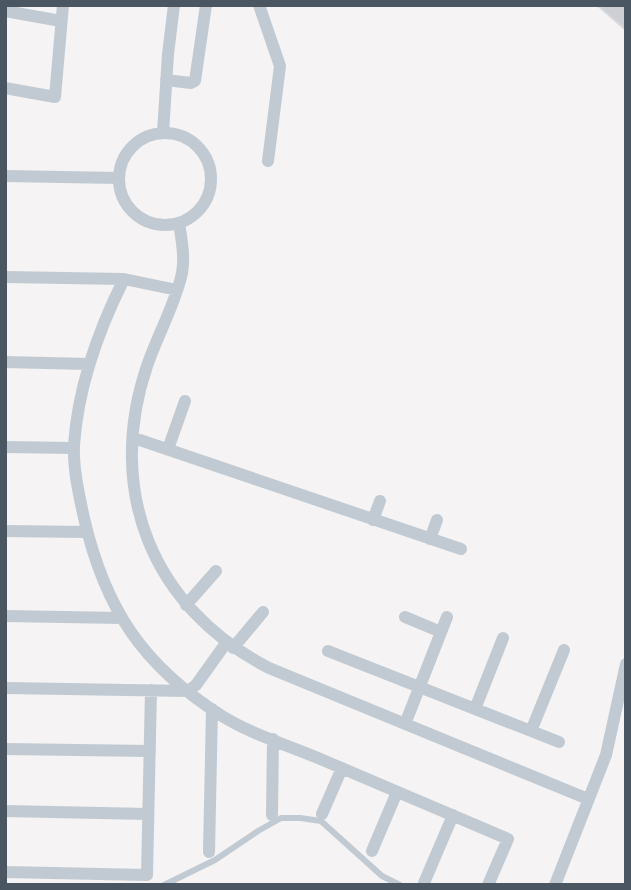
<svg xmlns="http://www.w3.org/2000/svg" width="631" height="890" font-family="'Work Sans',sans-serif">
<rect width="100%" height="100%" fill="#f5f3f3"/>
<path fill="#cdcfd5" stroke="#d7d9de" stroke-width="2" d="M597 5H626V30Z"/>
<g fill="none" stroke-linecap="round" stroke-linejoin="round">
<path stroke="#c1cad2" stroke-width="6" d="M164 885 215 860 258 831 281 818H300L321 821 382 876 400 885"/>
<path stroke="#c1cad2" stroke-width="12" d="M259 5 280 66 268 161
M5 11 61 21
M166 80 191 83 195 81 206 5
M5 88 55 97 63 5
M163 133 168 54 174 5
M119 179a46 46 0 1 1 92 0a46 46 0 1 1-92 0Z
M5 176 119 178
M179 223C182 242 186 262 180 281 172 310 157 337 147 366 105 490 152 608 269 668L588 799
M5 277 124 279 177 290
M124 279C98 331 78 386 74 445 73 469 79 495 84 518 105 609 143 666 222 716 251 734 287 745 318 758 381 785 445 812 508 839L488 885
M5 362 89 364
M134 438 461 549
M5 447 74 448
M168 449 185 401
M373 520 380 501
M5 531 87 532
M430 539 437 520
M186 605 216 571
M5 616 121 618
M405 617 441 632
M233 648 263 612
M328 651 559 742
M5 688 188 691 196 685 226 643
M475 709 503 638
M405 724 447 617
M531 731 564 650
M5 749 150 751
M5 811 148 814
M322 814 342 768
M272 815 273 739
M372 851 397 792
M209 852 212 709
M5 872 147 875 151 690
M424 883 453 815
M555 885 606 755 626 664"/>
</g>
<rect width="631" height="890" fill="none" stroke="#4a5661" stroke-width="14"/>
</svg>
